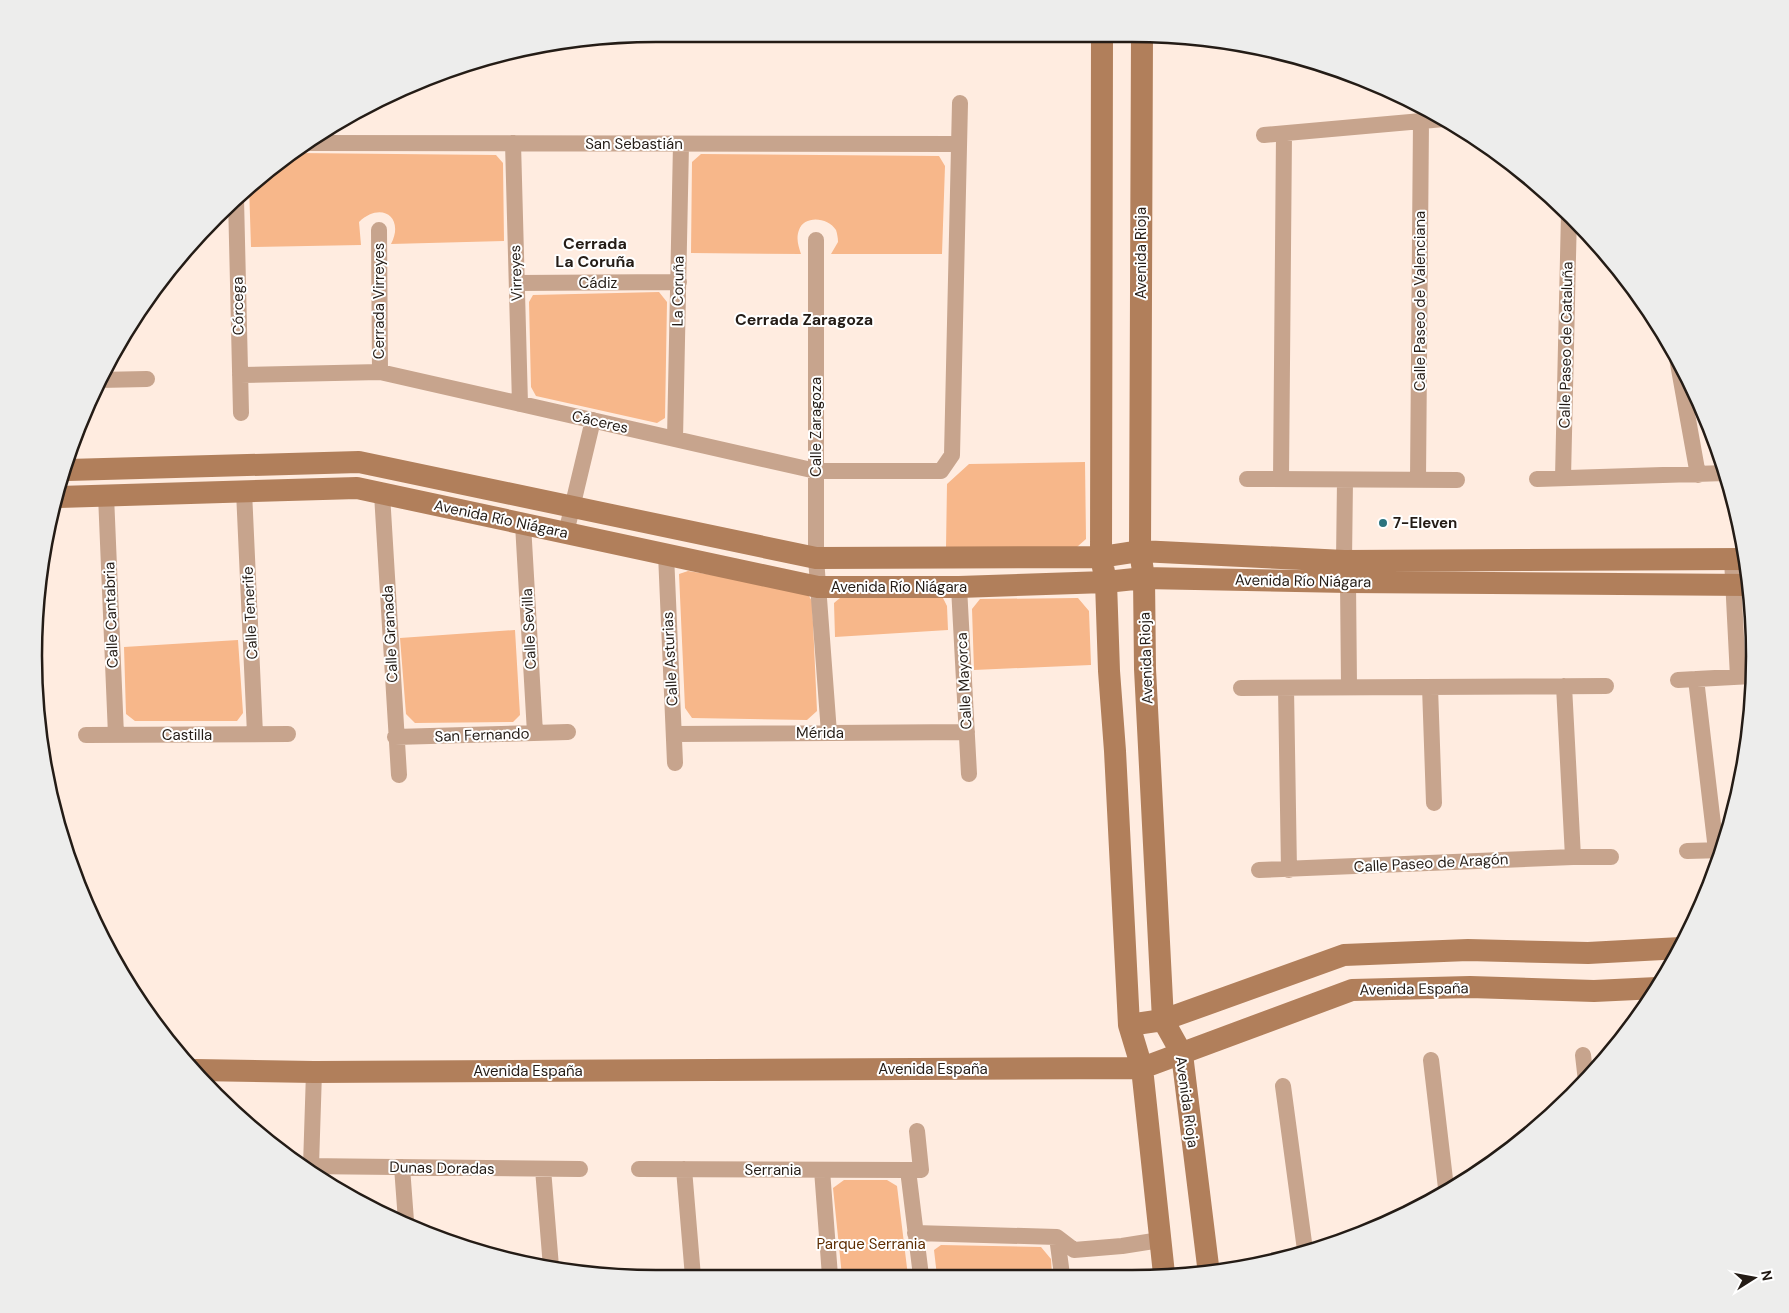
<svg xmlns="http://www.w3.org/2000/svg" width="1789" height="1313" font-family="'DM Sans',sans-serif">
<rect width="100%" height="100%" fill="#ffece0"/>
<path fill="#f7b78a" d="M296 153 496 155 503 163 504 241 391 244C405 217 381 201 359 222L361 245 251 247 249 186Z
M701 154 939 156 945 166 942 254H831L838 242C838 238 837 233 836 230 828 217 804 215 799 230 796 238 798 245 801 254L691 253 692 162Z
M659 292 667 302 665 418 657 423 536 396 531 387 529 302 533 295Z
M1085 462 1086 539 1077 547 946 548 947 484 969 464Z
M688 571 805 590 812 601 817 711 807 720 692 718 685 708 679 574Z
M942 596 947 606 948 630 835 637 834 603 840 598Z
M1078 598 1089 611 1091 665 974 670 972 609 980 599Z
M515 630 520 715 513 722 415 723 406 714 400 638Z
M238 640 243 713 237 721H135L126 714 124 647Z
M844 1180H887L897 1186 908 1276H842L833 1188Z
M941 1245 1041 1247 1051 1259 1052 1275 937 1276 934 1250Z"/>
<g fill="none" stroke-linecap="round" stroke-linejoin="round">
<path stroke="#c7a48d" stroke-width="16" d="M1264 135 1444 119
M309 143 959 144
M513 143 520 404
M236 198 241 413
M379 230 380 372
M816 240V558L829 733
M517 283 679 282
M1677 358 1698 475
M240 375 380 372 816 471H941L952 455 960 103
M99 380 147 379
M675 439 681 144
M1563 478 1569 213
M1247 479 1457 480
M1281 479 1284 134
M1537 479 1726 473
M1345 480 1344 561 1348 582 1349 686
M1418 480 1421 121
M244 491 255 734
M382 494 399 775
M106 495 116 735
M523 524 535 733
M566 533 593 420
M666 554 675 763
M1732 559 1738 677
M959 587 969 774
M1696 679 1716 850
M1678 680 1752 676
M1564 686 1573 857
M1430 687 1434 803
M1241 688 1606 686
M1286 688 1289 870
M674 734 967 732
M86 735 288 734
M395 737 568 732
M1687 851 1724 850
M1259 870 1573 857H1611
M1583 1055 1586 1081
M1431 1060 1446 1188
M1283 1086 1305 1250
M917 1131 921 1170H908L921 1276
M304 1166 580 1169
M311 1166 314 1072
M402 1167 406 1221
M543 1169 551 1267
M639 1169 908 1170
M684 1169 693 1277
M822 1170 830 1276
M915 1233 1057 1237 1074 1250 1122 1246 1160 1240
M1057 1237 1062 1275"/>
<path stroke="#b17f5b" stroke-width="22" d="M1102 35 1101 557 1106 582 1109 671 1115 751 1129 1025 1142 1068 1164 1274
M1142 35 1140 551 1144 578 1145 669 1163 1020 1182 1054 1209 1274
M68 470 359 462 816 558 1101 557 1140 551 1344 561 1744 559
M59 497 357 488 818 587H959L1106 582 1144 578 1348 582 1749 585
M1129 1025 1163 1020 1344 955 1468 950 1588 953 1681 948
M195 1070 314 1072 1142 1068 1352 990 1470 987 1594 991 1657 988"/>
</g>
<circle fill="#2b737e" stroke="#fff" stroke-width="2" cx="1383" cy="523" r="5"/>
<g text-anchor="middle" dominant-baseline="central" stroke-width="4" stroke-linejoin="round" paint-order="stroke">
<g font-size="15" fill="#241c16" stroke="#fff">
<text x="634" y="144">San Sebastián</text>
<text transform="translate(1141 253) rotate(-90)">Avenida Rioja</text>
<text transform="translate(516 273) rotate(-92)">Virreyes</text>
<text x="598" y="283">Cádiz</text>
<text transform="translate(678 291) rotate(-89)">La Coruña</text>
<text transform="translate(379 301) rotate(-90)">Cerrada Virreyes</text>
<text transform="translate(1420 301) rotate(-90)">Calle Paseo de Valenciana</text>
<text transform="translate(238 306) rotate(-91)">Córcega</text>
<text transform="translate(1566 345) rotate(-89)">Calle Paseo de Cataluña</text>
<text transform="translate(600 422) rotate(13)">Cáceres</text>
<text transform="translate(816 427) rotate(-90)">Calle Zaragoza</text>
<text transform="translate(501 519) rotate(12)">Avenida Río Niágara</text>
<text transform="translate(1303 581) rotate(1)">Avenida Río Niágara</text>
<text x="899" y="587">Avenida Río Niágara</text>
<text transform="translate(250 613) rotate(-93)">Calle Tenerife</text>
<text transform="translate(111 615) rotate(-92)">Calle Cantabria</text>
<text transform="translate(529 629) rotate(-93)">Calle Sevilla</text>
<text transform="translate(390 634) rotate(-93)">Calle Granada</text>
<text transform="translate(1146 658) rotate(-92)">Avenida Rioja</text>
<text transform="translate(670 659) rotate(-93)">Calle Asturias</text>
<text transform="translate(964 681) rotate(-93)">Calle Mayorca</text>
<text x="820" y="733">Mérida</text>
<text x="187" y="735">Castilla</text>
<text transform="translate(482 735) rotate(-2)">San Fernando</text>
<text transform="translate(1431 863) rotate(-3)">Calle Paseo de Aragón</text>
<text transform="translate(1414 989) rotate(-1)">Avenida España</text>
<text x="933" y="1069">Avenida España</text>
<text x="528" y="1071">Avenida España</text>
<text transform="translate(1187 1102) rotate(82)">Avenida Rioja</text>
<text transform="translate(442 1168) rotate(1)">Dunas Doradas</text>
<text x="773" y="1170">Serrania</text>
</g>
<g font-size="15" font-weight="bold" fill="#241c16" stroke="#fff" text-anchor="start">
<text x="1393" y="523">7-Eleven</text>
</g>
<g font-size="15" fill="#5d2c00" stroke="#fff">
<text x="871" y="1244">Parque Serrania</text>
</g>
<g font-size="16" font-weight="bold" fill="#241c16" stroke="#fff">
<text x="595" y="243">Cerrada<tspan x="595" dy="18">La Coruña</tspan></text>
<text x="804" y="319">Cerrada Zaragoza</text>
</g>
</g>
<path d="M0 0H1789V1313H0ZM656 42H1132A614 614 0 0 1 1746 656V656A614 614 0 0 1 1132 1270H656A614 614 0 0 1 42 656V656A614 614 0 0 1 656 42Z" fill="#ededec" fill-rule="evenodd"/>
<path fill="none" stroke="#241c16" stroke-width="2.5" d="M656 42H1132A614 614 0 0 1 1746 656V656A614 614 0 0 1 1132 1270H656A614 614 0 0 1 42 656V656A614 614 0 0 1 656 42Z"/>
<g transform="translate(1754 1278) rotate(79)" stroke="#ffffff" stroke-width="4" paint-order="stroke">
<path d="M0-4L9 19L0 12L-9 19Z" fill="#241c16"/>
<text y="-8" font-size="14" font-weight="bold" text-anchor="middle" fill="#241c16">N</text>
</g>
</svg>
